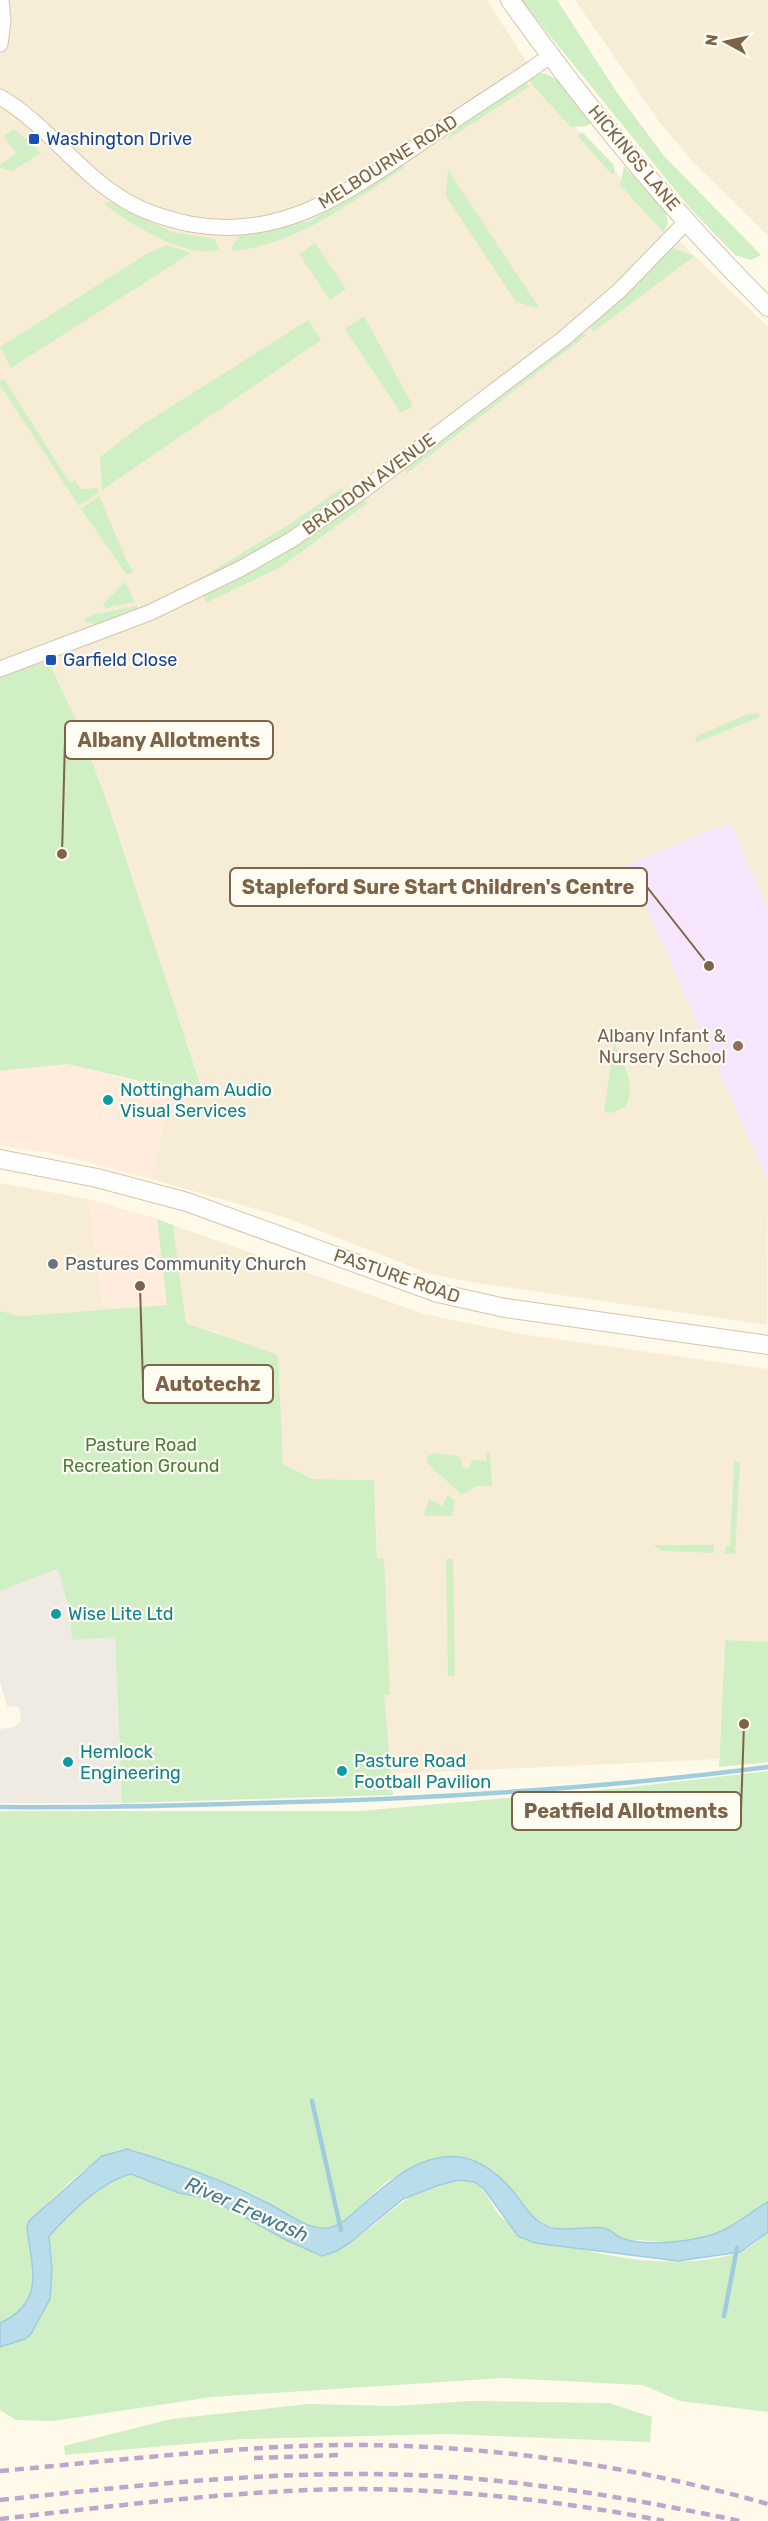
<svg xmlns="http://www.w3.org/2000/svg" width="768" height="2521" font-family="Rubik,sans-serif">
<rect width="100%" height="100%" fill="#fef9e9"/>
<path fill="#f7edd6" d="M0 0H487L550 99 672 234 768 327V910L730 822 628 865 768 1181 767 1325 477 1283 430 1274 287 1218 151 1179 172 1090 204 1096 110 810 81 731 0 682Z
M575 0H768V236L692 161 658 120Z
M0 1183 88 1199 157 1219 167 1305 20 1316 0 1311Z
M173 1225 424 1314 521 1334 768 1369V1642L725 1640 719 1759 391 1774 384 1702 374 1480 312 1479 283 1464 279 1421 282 1415 220 1334 186 1323Z"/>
<path fill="#ffecdd" d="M67 1064 172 1090 151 1179 53 1153 0 1146V1071Z
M88 1199 157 1219 167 1305 103 1309Z"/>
<path fill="#efeae2" d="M59 1569 69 1609 72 1640 115 1636 122 1803H0V1729L14 1727 21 1721 19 1707 7 1706 0 1682V1591Z"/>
<path fill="#f6e5fb" d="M730 822 768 910V1181L627 865Z"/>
<path fill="#d0efc5" d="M521 0H557L618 94 664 156 761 255 751 260 735 255 689 207Z
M541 73C562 76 580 105 590 123L587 126 571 127 534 87 529 80Z
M526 83 529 87 447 140 454 129Z
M14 129 41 153 12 171 0 168V165L16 154 4 136Z
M582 132 614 165 615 172 612 175 578 136Z
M399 165 405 167C352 202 298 244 233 251L232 247 239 236 310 221Z
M624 166 665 211 668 223 663 232 620 185Z
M448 170 540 309 516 302 446 196Z
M110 202 172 232 215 239 219 249C191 262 124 221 103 203Z
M315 243 346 289 330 300 299 254Z
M167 245 191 253 11 368 0 347 148 253Z
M670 247 694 256 593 332 590 326Z
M364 316 413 406 401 413 345 329Z
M308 320 321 340 102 490 100 457 142 425Z
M582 333 587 335 407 473 404 468Z
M4 379 70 483 75 480 81 489 98 488V493L79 506 0 385V381Z
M342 488 341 498 248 558 188 586 291 523Z
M99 496 126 559 133 571 127 575 81 509Z
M363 499 367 503 281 567 206 603 203 595Z
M125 582 135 602 106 608 103 604Z
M137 606 138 610C122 616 97 632 83 619L96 614Z
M48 661 81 731 110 810 204 1096 67 1064 0 1071V677Z
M758 713 760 717 695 743 697 736 748 714Z
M614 1042C624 1065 636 1083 626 1107L611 1113 604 1112Z
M157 1219 173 1225 186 1323 278 1355 283 1464 312 1479 374 1480 377 1558 384 1559 390 1694 384 1695 393 1795 122 1803 115 1637 72 1640 69 1609 58 1569 0 1591V1311L20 1316 167 1305Z
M434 1453 457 1456 461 1459 462 1468 469 1469 472 1460 486 1461 487 1453H490L492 1486H476L462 1495 427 1463V1457Z
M734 1461 740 1462 735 1554H725L726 1546H730Z
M448 1495 455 1501 452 1516H424L429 1499 442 1506Z
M653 1545H714V1553L662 1551Z
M446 1559H453L455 1677 448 1676Z
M725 1640 768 1642V1762L719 1767Z
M768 1771V2202L728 2228 709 2236 667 2242 623 2239 606 2228 562 2230 539 2222 520 2203 513 2190 482 2164C455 2168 423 2168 396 2177 374 2184 354 2225 328 2228 305 2231 280 2210 262 2199 230 2181 198 2173 164 2162 152 2159 138 2148 125 2149 98 2151 43 2205 27 2227 31 2266 47 2302 0 2323V1811H359L632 1787Z
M131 2174 179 2193 211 2199 286 2240 322 2256C331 2251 342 2248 351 2242 386 2220 413 2181 460 2180 490 2180 488 2210 508 2223 515 2228 525 2230 533 2233 592 2257 676 2272 738 2253 749 2249 760 2239 768 2232V2412L680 2401 643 2385 502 2378 212 2397 53 2421 16 2420 0 2410V2347L25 2339 31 2334 50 2299 52 2271 48 2236C70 2213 101 2182 131 2174Z
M471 2401 609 2403 652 2417 650 2442 447 2434 242 2439 65 2455 64 2446 171 2419 308 2404 395 2406Z"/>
<path fill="#baddeb" stroke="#9fccde" stroke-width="1.5" d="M127 2149C182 2166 232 2182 282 2211 295 2219 312 2230 328 2228 340 2226 349 2217 358 2209 386 2185 418 2152 460 2157 480 2160 498 2174 512 2190 521 2200 526 2212 538 2221 559 2236 582 2225 604 2228 612 2230 617 2237 624 2239 649 2247 703 2241 726 2229 740 2221 754 2210 768 2202V2232L740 2252 678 2261 535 2243 518 2236 484 2189 474 2182 459 2180 439 2185 403 2199 351 2242 337 2251 322 2256 286 2240 211 2199 179 2193 131 2174C100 2182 70 2213 49 2236L52 2271 50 2299 31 2334 25 2339 0 2347V2323C47 2302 31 2266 27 2227L29 2221 102 2156Z"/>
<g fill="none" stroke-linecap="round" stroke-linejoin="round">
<path stroke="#9fccde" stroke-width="4.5" d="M0 1807C86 1808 172 1806 258 1803 429 1799 599 1789 768 1767
M312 2101 341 2230
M724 2316 737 2248"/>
<g stroke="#d3c3ac" stroke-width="17">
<path id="tertiary" d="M0 44 3 21 1 0
M0 97C47 124 79 174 126 201 146 213 167 219 190 224 288 243 360 183 437 132 474 106 513 83 550 56
M0 669 149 613 240 569 291 540 361 492 563 339 620 290 687 221"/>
</g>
<g stroke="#d7c4aa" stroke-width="20">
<path id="secondary" d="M510 0C587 108 673 213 768 307
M0 1159 97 1178 187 1202 438 1293 505 1308 768 1345"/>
</g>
<use href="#tertiary" stroke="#fff" stroke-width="15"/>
<use href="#secondary" stroke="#fff" stroke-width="18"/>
<path stroke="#bfa4cb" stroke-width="4.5" stroke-dasharray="9 6" stroke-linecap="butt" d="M254 2458 341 2455
M0 2471C99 2462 198 2451 298 2446 455 2440 617 2461 768 2504
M0 2500C150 2484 301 2467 453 2477 550 2484 644 2501 740 2521
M0 2519C96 2508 192 2496 289 2491 413 2484 542 2497 664 2521"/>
</g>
<g fill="#1a4fb4" stroke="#fffcf2" stroke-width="2">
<rect x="28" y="133" width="12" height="12" rx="3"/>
<rect x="45" y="654" width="12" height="12" rx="3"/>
</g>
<circle fill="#8d6e63" stroke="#fffcf2" stroke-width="2" cx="738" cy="1046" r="6"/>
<g fill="#0f9aa8" stroke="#fffcf2" stroke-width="2">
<circle cx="108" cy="1100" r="6"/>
<circle cx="56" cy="1614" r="6"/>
<circle cx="68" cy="1762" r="6"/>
<circle cx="342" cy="1771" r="6"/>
</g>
<circle fill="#6b7280" stroke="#fffcf2" stroke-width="2" cx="53" cy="1264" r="6"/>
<g text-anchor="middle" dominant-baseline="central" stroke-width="4.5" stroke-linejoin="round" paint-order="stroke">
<g font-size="18" fill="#164399" stroke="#fffcf2" text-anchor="start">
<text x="46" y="139">Washington Drive</text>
<text x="63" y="660">Garfield Close</text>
</g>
<g font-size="18" fill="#7d6349" stroke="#fffcf2">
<text transform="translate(634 158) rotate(50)">HICKINGS LANE</text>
<text transform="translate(388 162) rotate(-32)">MELBOURNE ROAD</text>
<text transform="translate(369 484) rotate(-36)">BRADDON AVENUE</text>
<text transform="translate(397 1276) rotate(19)">PASTURE ROAD</text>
</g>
<g font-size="18" fill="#785e54" stroke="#fffcf2" text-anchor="end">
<text x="726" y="1036">Albany Infant &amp;<tspan x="726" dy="21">Nursery School</tspan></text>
</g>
<g font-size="18" fill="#0d838f" stroke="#fffcf2" text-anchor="start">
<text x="120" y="1090">Nottingham Audio<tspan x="120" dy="21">Visual Services</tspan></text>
<text x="68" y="1614">Wise Lite Ltd</text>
<text x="80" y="1752">Hemlock<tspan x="80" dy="21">Engineering</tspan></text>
<text x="354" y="1761">Pasture Road<tspan x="354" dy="21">Football Pavilion</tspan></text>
</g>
<g font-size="18" fill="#5b616d" stroke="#fffcf2" text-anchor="start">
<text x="65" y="1264">Pastures Community Church</text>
</g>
<g font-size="18" fill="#477e3c" stroke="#fffcf2">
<text x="141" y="1445">Pasture Road<tspan x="141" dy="21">Recreation Ground</tspan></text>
</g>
<g font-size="20" font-style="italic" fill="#3f7992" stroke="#fffcf2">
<text transform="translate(247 2209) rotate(24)">River Erewash</text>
</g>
</g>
<path fill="none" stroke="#7d6349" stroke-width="2" d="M62 854L65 740M709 966L647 887M140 1286L143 1384M744 1724L741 1811"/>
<g fill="#7d6349" stroke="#fffcf2" stroke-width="2">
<circle cx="62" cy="854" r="6"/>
<circle cx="709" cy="966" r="6"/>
<circle cx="140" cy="1286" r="6"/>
<circle cx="744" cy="1724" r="6"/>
</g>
<g fill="#fffcf2" stroke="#7d6349" stroke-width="2">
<rect x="65" y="721" width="208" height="38" rx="6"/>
<rect x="230" y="868" width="417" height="38" rx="6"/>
<rect x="143" y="1365" width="130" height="38" rx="6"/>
<rect x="512" y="1792" width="229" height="38" rx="6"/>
</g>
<g font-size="20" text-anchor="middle" font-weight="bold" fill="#7d6349">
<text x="169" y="747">Albany Allotments</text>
<text x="438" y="894">Stapleford Sure Start Children's Centre</text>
<text x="208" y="1391">Autotechz</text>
<text x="626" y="1818">Peatfield Allotments</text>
</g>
<g transform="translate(726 42) rotate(278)" stroke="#fffcf2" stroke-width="4.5" paint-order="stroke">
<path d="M0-4.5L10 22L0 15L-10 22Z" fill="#7d6349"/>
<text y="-9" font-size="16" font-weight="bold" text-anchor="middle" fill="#7d6349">N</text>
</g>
</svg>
